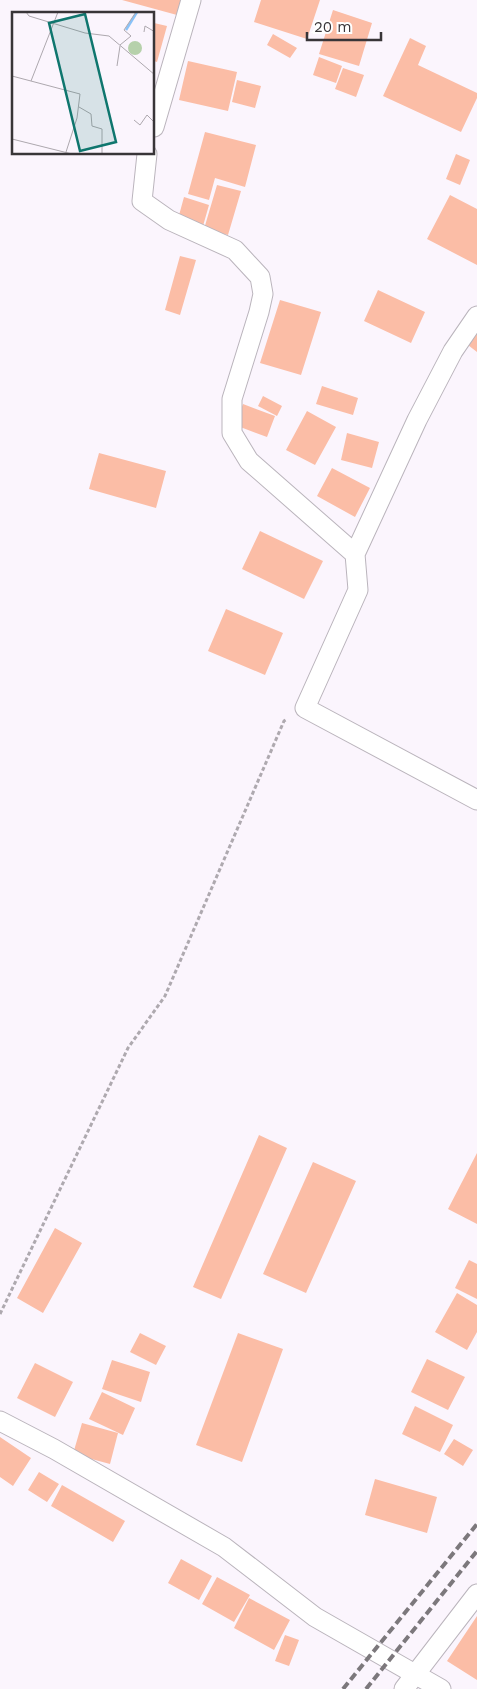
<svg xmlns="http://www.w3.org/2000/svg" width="477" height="1689" font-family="'Work Sans',sans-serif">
<rect width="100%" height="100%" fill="#fbf5fd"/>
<path fill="#fbbda6" d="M122 0H182L177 15Z
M261 0H320L307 39 254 22Z
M333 10 372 23 359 66 319 54Z
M154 23 167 26 157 62 154 61Z
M273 34 297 48 290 58 267 45Z
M410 38 426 46 418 65 477 93V98L461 132 383 96Z
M319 57 342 66 336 83 313 75Z
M188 61 237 72 228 111 179 100Z
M343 68 364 75 356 97 335 89Z
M237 80 261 86 255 108 232 102Z
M205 132 256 145 245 187 215 178 209 200 188 194Z
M456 154 470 160 460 185 446 179Z
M217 185 241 191 228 235 204 229Z
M450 195 477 209V265L427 239Z
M184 197 209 205 203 226 178 219Z
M180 256 196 260 180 315 165 310Z
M378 290 425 312 411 343 364 321Z
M280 300 321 312 301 375 260 363Z
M477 326V352L464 342Z
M322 386 358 398 353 415 316 404Z
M263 396 282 406 277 416 258 406Z
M243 404 275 416 267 437 235 425Z
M307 411 336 427 315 465 286 450Z
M347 433 379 442 372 468 341 460Z
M99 453 166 471 156 508 89 489Z
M332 468 370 488 355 517 317 496Z
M260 531 323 561 304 599 242 569Z
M226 609 283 633 265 675 208 651Z
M259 1135 287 1148 221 1299 193 1287Z
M477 1153V1224L448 1209Z
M313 1162 356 1181 306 1293 263 1274Z
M55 1228 82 1243 43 1313 17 1298Z
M469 1260 477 1264V1299L455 1288Z
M457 1293 477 1305V1332L467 1350 435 1332Z
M140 1333 166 1346 156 1365 130 1352Z
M238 1333 283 1349 242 1462 196 1445Z
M427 1359 465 1377 448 1410 411 1392Z
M112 1360 150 1372 141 1402 102 1389Z
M35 1363 73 1382 55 1417 17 1398Z
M102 1392 135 1408 123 1435 89 1419Z
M415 1406 453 1425 440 1452 402 1434Z
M82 1423 118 1433 110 1464 73 1454Z
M0 1437 31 1458 13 1486 0 1477Z
M454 1439 473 1450 463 1466 444 1454Z
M39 1472 59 1484 47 1502 28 1490Z
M375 1479 437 1497 427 1533 365 1515Z
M62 1485 125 1521 113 1542 51 1506Z
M181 1559 212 1576 199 1600 168 1583Z
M217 1577 250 1595 234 1622 202 1604Z
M249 1598 290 1620 274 1650 234 1628Z
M477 1616V1680L447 1661Z
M285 1635 299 1640 289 1666 275 1661Z"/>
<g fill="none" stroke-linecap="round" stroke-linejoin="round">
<g stroke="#bab4bc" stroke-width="21">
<path id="minor" d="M154 127 191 0
M147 154 142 201 169 220 235 250 260 277 263 294 259 312 232 399V433L249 461 355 554
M477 316 453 351 417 420 355 554 358 590 305 708 477 800
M0 1421 54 1449 224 1547 315 1617 441 1689
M404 1689 477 1594"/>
</g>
<path stroke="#aea9af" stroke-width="3" stroke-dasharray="4 2.5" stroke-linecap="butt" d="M0 1314 128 1048 165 996 284 721 287 719"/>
<use href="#minor" stroke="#fff" stroke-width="19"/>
<path stroke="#7c787c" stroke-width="4" stroke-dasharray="8 4" stroke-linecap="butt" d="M343 1689 477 1524
M366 1689 477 1551"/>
</g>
<g transform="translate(12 12)">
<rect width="142" height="142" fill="#fbf5fd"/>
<path d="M116 36a7 7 0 1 1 14 0a7 7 0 1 1-14 0Z" fill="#b6d1ab"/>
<path fill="none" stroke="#89c2f8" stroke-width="2.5" d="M114 18 125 0"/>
<path fill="none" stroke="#ada8ae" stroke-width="1" d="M14 0 17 4 73 21 97 24 143 63M132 20 133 14 143 20M108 33 119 24 112 18 124 0M105 54 108 34M0 64 68 82 65 106 54 140M19 69 46 0M67 95 79 102 80 114 90 117V142M122 108 128 113 135 103 143 111M0 127 60 142"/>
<path fill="#0f766e" fill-opacity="0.15" stroke="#0f766e" stroke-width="2.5" d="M73 2 104 130 68 139 37 11Z"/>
<rect width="142" height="142" fill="none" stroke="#383538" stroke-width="2.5"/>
</g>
<path d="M307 32v8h74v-8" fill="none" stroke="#383538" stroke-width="2.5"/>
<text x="314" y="32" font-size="15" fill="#383538" stroke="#ffffff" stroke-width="4" paint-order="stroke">20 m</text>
</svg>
